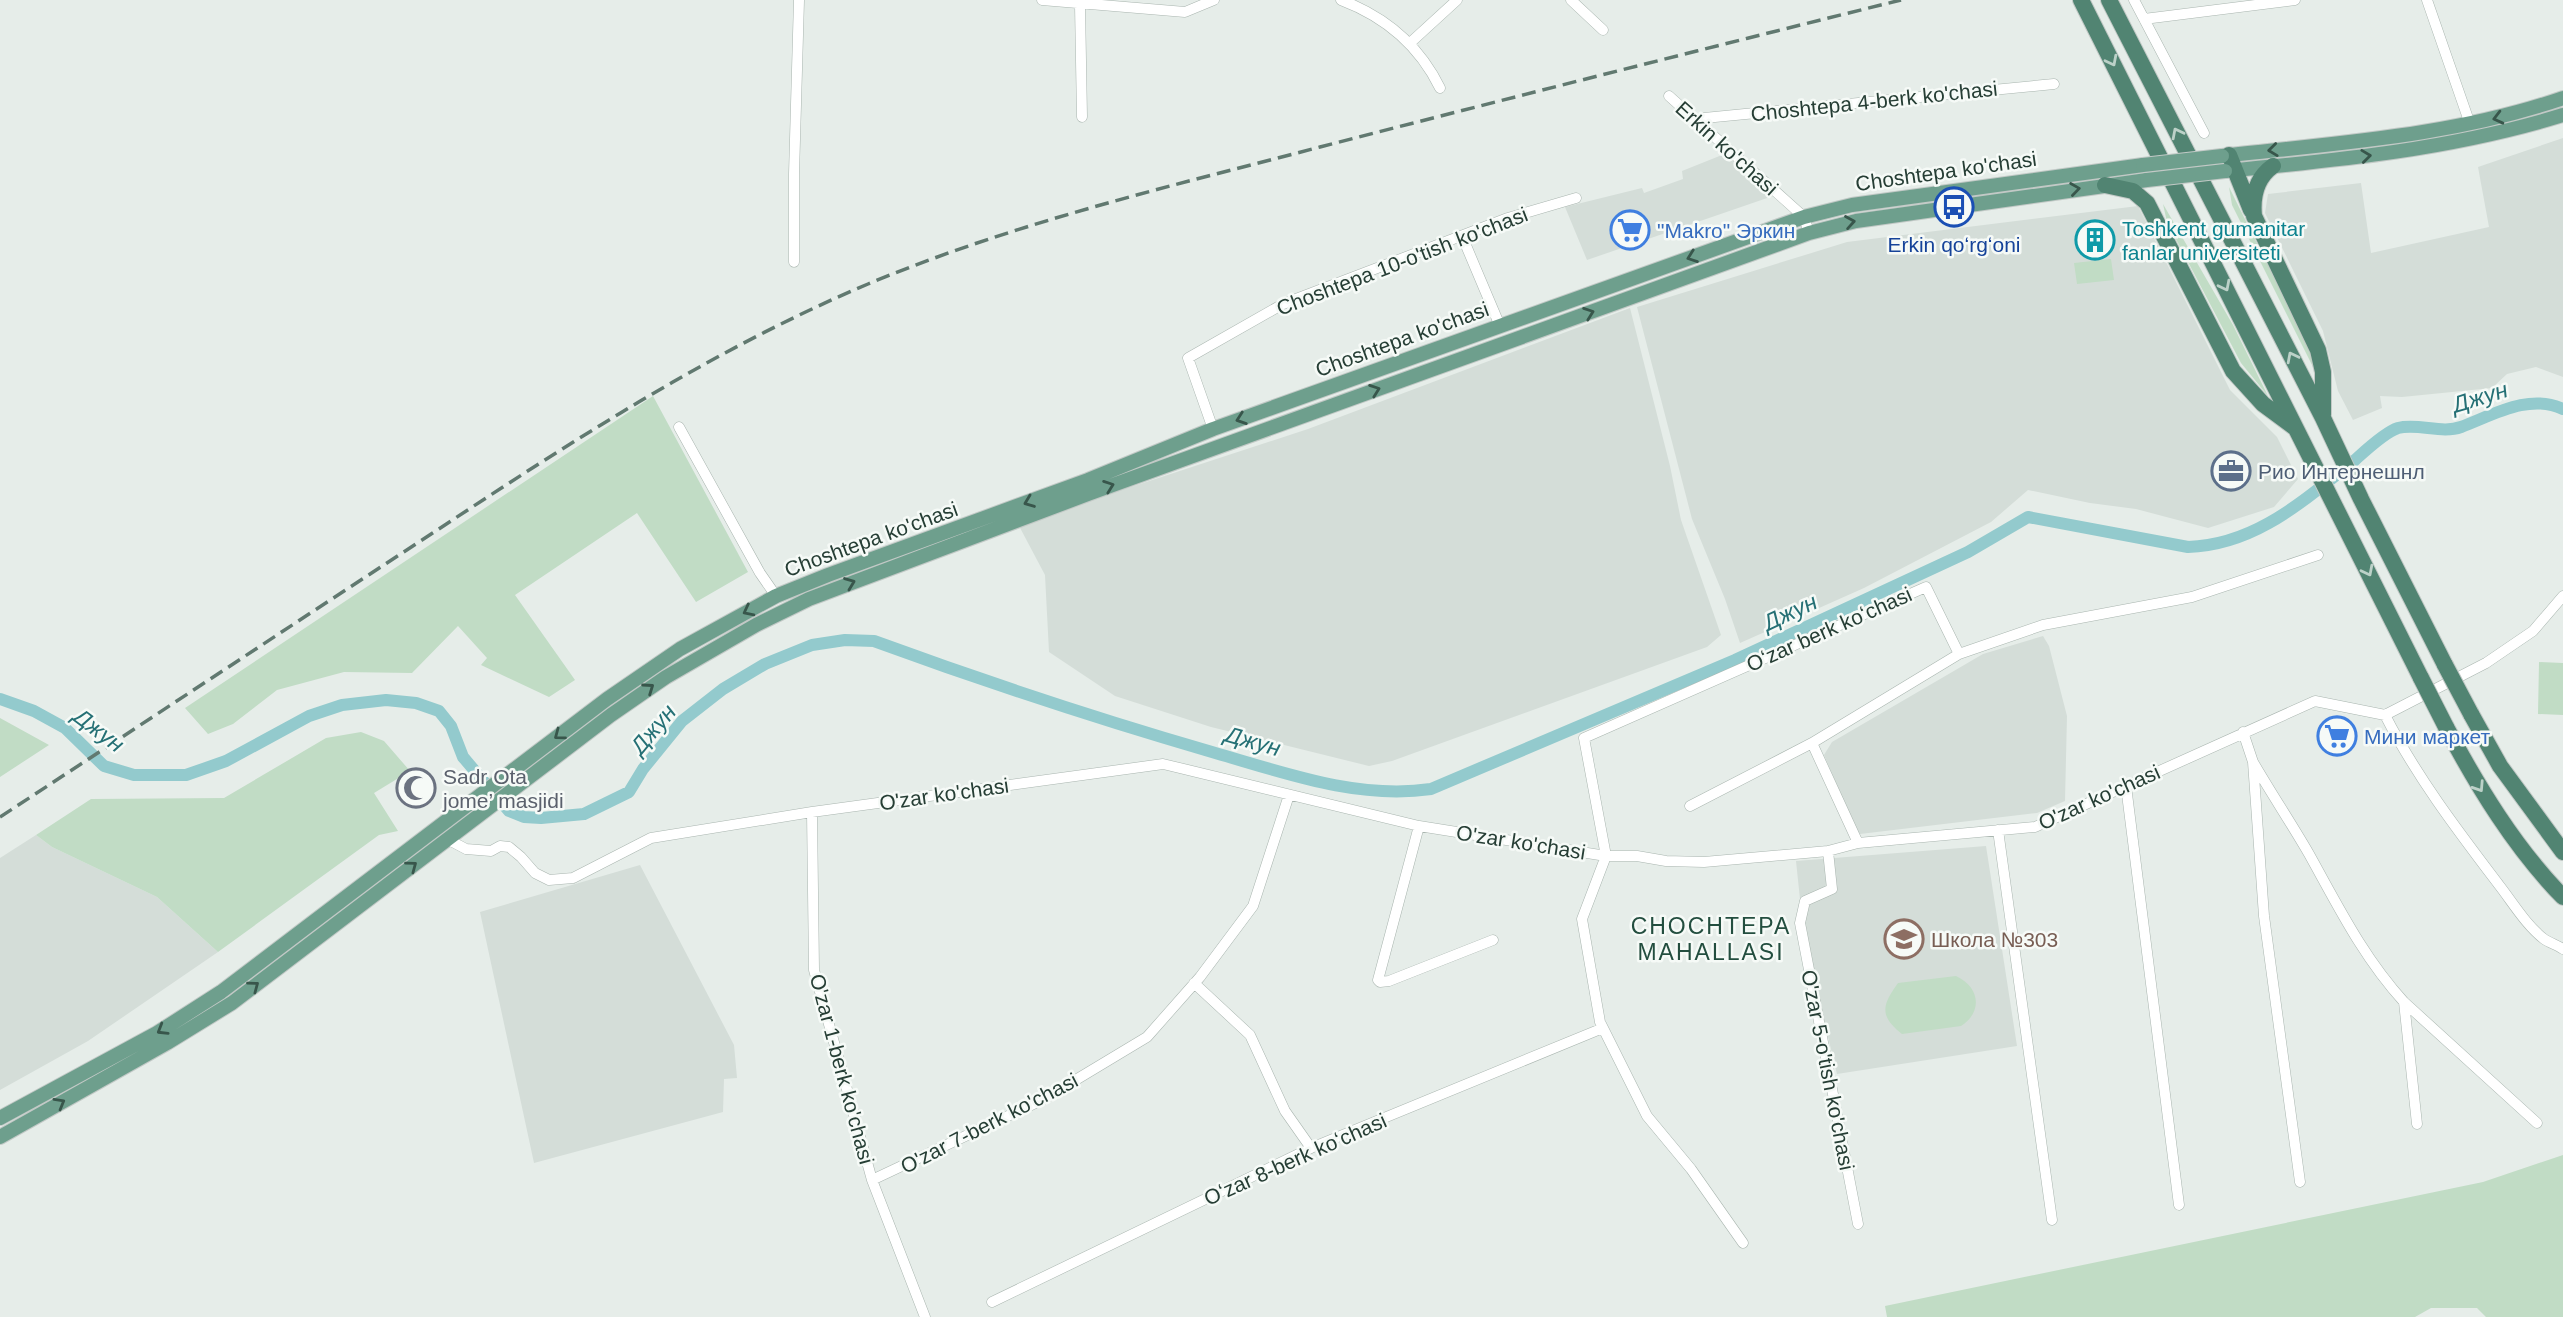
<svg xmlns="http://www.w3.org/2000/svg" width="2563" height="1317" font-family="Helvetica,sans-serif">
<rect width="100%" height="100%" fill="#e6ede9"/>
<path fill="#d4ddd8" d="M2563 138V377L2536 367 2507 374 2492 388 2402 397 2380 396 2382 408 2353 420 2338 391 2323 331 2265 213 2268 194 2361 183 2371 253 2489 227 2478 167Z
M1722 155 1730 156 1761 183 1773 196 1587 260 1565 207 1642 188 1644 193 1683 179 1682 171Z
M2138 206 2230 390 2277 437 2298 479 2274 507 2208 528 2136 509 2090 503 2028 490 1991 522 1864 588 1740 643 1725 599 1692 519 1637 307 1847 242Z
M1630 308 1670 466 1681 520 1721 635 1707 647 1392 761 1369 766 1211 727 1115 696 1049 652 1045 575 1018 524 1308 429Z
M2043 636 2049 646 2067 716 2065 801 2037 813 1860 834 1855 827 1824 755 1832 742 1983 654Z
M36 835 52 847 157 897 218 952 88 1041 0 1090V858Z
M1986 846 2017 1046 1837 1074 1814 979 1800 899 1796 861Z
M640 865 734 1045 737 1078 724 1079 723 1112 534 1163 480 912Z"/>
<path fill="#c1dcc5" d="M2229 187 2311 352 2316 373 2232 205Z
M2163 204 2233 325 2268 396 2241 363 2167 222Z
M2111 259 2114 280 2077 284 2074 263Z
M653 396 748 572 696 602 637 513 515 595 575 680 549 697 481 665 487 658 458 626 412 673 344 672 277 690 233 724 208 734 185 708Z
M2539 662 2563 663V715L2538 714Z
M0 718 49 745 0 777Z
M361 732 384 741 410 771 374 793 398 831 379 835 218 952 157 897 52 847 36 835 91 799 224 798 326 738Z
M1956 976C1980 987 1983 1012 1961 1026L1902 1034C1879 1016 1882 1005 1898 983Z
M2563 1155V1317H2486L2477 1308H2431L2415 1317H1887L1885 1306 2483 1182Z"/>
<g fill="none" stroke-linecap="round" stroke-linejoin="round">
<path stroke="#93cacd" stroke-width="12" d="M0 699 34 711 65 728 104 766 134 775H186L226 761 309 716 342 705 386 700 416 703 439 711 451 726 463 757 509 811 524 817 541 818 584 814 629 792 643 769 682 721 723 689 765 664 812 645 845 640 874 641C986 682 1098 719 1212 752 1282 772 1357 800 1431 789L1735 660 1968 552 2028 517 2188 547C2256 545 2304 500 2355 460 2365 451 2385 432 2398 428 2418 423 2442 434 2461 427 2493 415 2529 393 2563 409"/>
<g stroke="#a9b5af" stroke-width="11">
<path id="minor" d="M1042 0 1185 12 1214 0
M1341 0C1386 17 1419 45 1440 88
M1571 0 1603 30
M2134 0 2204 133
M2427 0 2470 124
M1075 2 1080 5 1082 117
M2144 19 2295 0
M1410 43 1457 0
M1669 96 1804 217 1809 233
M1694 119 2054 84
M1462 236 1500 326
M794 262V174L799 0
M679 427 760 573 776 596
M1213 429 1188 358 1283 304 1508 218 1576 198
M2385 715C2416 776 2458 831 2499 885 2513 903 2526 925 2544 939 2550 943 2557 945 2563 949
M2243 732 2253 762 2264 916 2300 1182
M1812 743 1858 843
M2253 762C2271 793 2291 823 2309 854 2338 906 2363 957 2404 1002L2537 1123
M2126 786 2179 1205
M1690 806 1812 743 1959 654 2043 625 2192 597 2318 555
M812 812 814 970 872 1180 925 1317
M1419 826 1378 980 1380 982 1389 981 1493 940
M1998 830 2052 1220
M447 839 466 849 491 851 500 846 509 847 521 857 535 873 549 880 573 878 651 838 812 812 1163 764 1419 826 1606 856H1637L1666 861 1704 862 1828 851 1858 843 2035 827 2315 701 2385 715 2486 663 2533 631 2563 596
M1828 851 1832 889 1805 901 1800 923 1858 1224
M1194 983 1250 1035 1285 1111 1311 1148
M2404 1002 2417 1124
M872 1180 1044 1099 1147 1037 1200 977 1253 906 1289 795
M1743 1243 1691 1169 1647 1116 1600 1022 1582 919 1606 856 1584 738 1926 587 1959 654
M992 1302 1311 1148 1603 1028"/>
</g>
<g stroke="#c2c9c6" stroke-width="16">
<path id="primary" d="M2222 156C2336 143 2454 136 2563 98
M2226 171C2340 160 2453 149 2563 115
M0 1118 157 1033 221 992 607 699 680 649 776 596 828 575 1088 480 1213 429 1804 217 1852 205 2143 165
M0 1137 167 1043 232 1003 611 715 666 677 756 625 809 599 1088 494 1809 233 1856 221 2147 180"/>
</g>
<g stroke="#c2c9c6" stroke-width="18">
<path id="trunk" d="M2081 0 2421 678
M2109 0 2323 418 2361 499 2445 665
M2229 155 2251 210
M2273 166C2256 178 2252 196 2254 216L2318 350 2323 372V415
M2105 185 2133 191 2147 203 2233 371 2263 404 2294 427
M2471 714 2500 766 2563 852
M2446 727C2478 787 2515 848 2563 897"/>
</g>
<use href="#minor" stroke="#fff" stroke-width="10"/>
<use href="#primary" stroke="#6e9f8d" stroke-width="14"/>
<use href="#trunk" stroke="#518472" stroke-width="16"/>
<path stroke="#617970" stroke-width="3.5" stroke-dasharray="14 7" stroke-linecap="butt" d="M0 817C141 725 281 632 422 540 565 446 709 351 868 284 1014 223 1167 187 1320 147 1514 97 1707 48 1901 0"/>
<g stroke="#c2c9c6" stroke-width="16" stroke-linecap="butt">
<path id="primary-bridge" d="M2143 165 2222 156
M2147 180 2225 171"/>
</g>
<g stroke="#c2c9c6" stroke-width="18" stroke-linecap="butt">
<path id="trunk-bridge" d="M2445 665 2471 714
M2421 678 2446 727"/>
</g>
<use href="#primary-bridge" stroke="#6e9f8d" stroke-width="14"/>
<use href="#trunk-bridge" stroke="#518472" stroke-width="16"/>
</g>
<defs><path id="oneway-chevron" d="M-2-3.5L2.5 0L-2 3.5" fill="none" stroke-width="1.6" stroke-linecap="round" stroke-linejoin="round" transform="scale(1.75)"/></defs>
<g stroke="#bcd1c8">
<use href="#oneway-chevron" transform="translate(2112 61) rotate(63)"/>
<use href="#oneway-chevron" transform="translate(2177 133) rotate(-117)"/>
<use href="#oneway-chevron" transform="translate(2225 286) rotate(63)"/>
<use href="#oneway-chevron" transform="translate(2292 357) rotate(-117)"/>
<use href="#oneway-chevron" transform="translate(2368 571) rotate(63)"/>
<use href="#oneway-chevron" transform="translate(2479 787) rotate(57)"/>
</g>
<g stroke="#38564b">
<use href="#oneway-chevron" transform="translate(2498 118) rotate(166)"/>
<use href="#oneway-chevron" transform="translate(2273 150) rotate(173)"/>
<use href="#oneway-chevron" transform="translate(2366 156) rotate(-7)"/>
<use href="#oneway-chevron" transform="translate(2075 189) rotate(-8)"/>
<use href="#oneway-chevron" transform="translate(1850 222) rotate(-10)"/>
<use href="#oneway-chevron" transform="translate(1692 257) rotate(160)"/>
<use href="#oneway-chevron" transform="translate(1589 313) rotate(-20)"/>
<use href="#oneway-chevron" transform="translate(1375 390) rotate(-20)"/>
<use href="#oneway-chevron" transform="translate(1241 419) rotate(161)"/>
<use href="#oneway-chevron" transform="translate(1109 486) rotate(-20)"/>
<use href="#oneway-chevron" transform="translate(1029 502) rotate(159)"/>
<use href="#oneway-chevron" transform="translate(850 583) rotate(-21)"/>
<use href="#oneway-chevron" transform="translate(748 611) rotate(153)"/>
<use href="#oneway-chevron" transform="translate(649 688) rotate(-35)"/>
<use href="#oneway-chevron" transform="translate(559 735) rotate(143)"/>
<use href="#oneway-chevron" transform="translate(412 866) rotate(-37)"/>
<use href="#oneway-chevron" transform="translate(254 986) rotate(-37)"/>
<use href="#oneway-chevron" transform="translate(162 1030) rotate(149)"/>
<use href="#oneway-chevron" transform="translate(60 1103) rotate(-30)"/>
</g>
<defs>
<g id="bus-ring" transform="scale(2.0125)"><circle r="9.5" fill="#f6faf7" stroke="#1a4fb4" stroke-width="1.5"/><path d="M-5-6H5V4H4V6H2V4H-2V6H-4V4H-5ZM-3.5-4V0h7V-4ZM-3.5 1.2v1.5H-2V1.2ZM2 1.2v1.5H3.5V1.2Z" fill="#1a4fb4"/></g>
<g id="supermarket-ring" transform="scale(2.0125)"><circle r="9.5" fill="#f6faf7" stroke="#3f7fe0" stroke-width="1.5"/><path d="M-6-5.5h2.5l.6 2H6L4.5 2H-2.5L-4.4-4H-6ZM-1.5 3.2a1.3 1.3 0 1 0 .1 0ZM3 3.2a1.3 1.3 0 1 0 .1 0Z" fill="#3f7fe0"/></g>
<g id="building-ring" transform="scale(2.0125)"><circle r="9.5" fill="#f6faf7" stroke="#0f9aa8" stroke-width="1.5"/><path d="M-4-6H4V6H1V3H-1V6H-4ZM-2.5-4.3h1.7v1.8h-1.7ZM.8-4.3h1.7v1.8H.8ZM-2.5-1h1.7V.8h-1.7ZM.8-1h1.7V.8H.8Z" fill="#0f9aa8"/></g>
<g id="office-ring" transform="scale(2.0125)"><circle r="9.5" fill="#f6faf7" stroke="#5c6f8a" stroke-width="1.5"/><path d="M-6-3h4V-5.5h4V-3h4V5H-6ZM-1-4.5V-3h2v-1.5ZM-6 0V1H6V0Z" fill="#5c6f8a"/></g>
<g id="mosque-ring" transform="scale(2.0125)"><circle r="9.5" fill="#f6faf7" stroke="#6b7280" stroke-width="1.5"/><path d="M3.5-4.9A6 6 0 1 0 3.5 4.9A5 5 0 1 1 3.5-4.9Z" fill="#6b7280"/></g>
<g id="school-ring" transform="scale(2.0125)"><circle r="9.5" fill="#f6faf7" stroke="#8d6e63" stroke-width="1.5"/><path d="M0-5L7-2L0 1L-7-2ZM-4 1L0 2.5L4 1V4Q0 6-4 4Z" fill="#8d6e63"/></g>
</defs>
<g fill-rule="evenodd">
<use href="#bus-ring" x="1954" y="207"/>
<use href="#supermarket-ring" x="1630" y="230"/>
<use href="#building-ring" x="2095" y="240"/>
<use href="#office-ring" x="2231" y="471"/>
<use href="#supermarket-ring" x="2337" y="736"/>
<use href="#mosque-ring" x="416" y="788"/>
<use href="#school-ring" x="1904" y="939"/>
</g>
<g text-anchor="middle" dominant-baseline="central" stroke-width="5" stroke-linejoin="round" paint-order="stroke">
<g font-size="21" fill="#263e35" stroke="#f6faf7">
<text transform="translate(1874 101) rotate(-6)">Choshtepa 4-berk ko'chasi</text>
<text transform="translate(1727 148) rotate(42)">Erkin ko'chasi</text>
<text transform="translate(1946 171) rotate(-8)">Choshtepa ko'chasi</text>
<text transform="translate(1402 261) rotate(-21)">Choshtepa 10-o'tish ko'chasi</text>
<text transform="translate(1402 339) rotate(-20)">Choshtepa ko'chasi</text>
<text transform="translate(871 539) rotate(-20)">Choshtepa ko'chasi</text>
<text transform="translate(1829 629) rotate(-24)">Oʻzar berk koʻchasi</text>
<text transform="translate(944 794) rotate(-8)">O'zar ko'chasi</text>
<text transform="translate(2099 797) rotate(-24)">O'zar ko'chasi</text>
<text transform="translate(1521 842) rotate(9)">O'zar ko'chasi</text>
<text transform="translate(842 1069) rotate(75)">O'zar 1-berk ko'chasi</text>
<text transform="translate(1828 1070) rotate(79)">O'zar 5-o'tish ko'chasi</text>
<text transform="translate(989 1123) rotate(-27)">O'zar 7-berk ko'chasi</text>
<text transform="translate(1295 1159) rotate(-24)">Oʻzar 8-berk koʻchasi</text>
</g>
<g font-size="21" fill="#0d838f" stroke="#f6faf7" text-anchor="start">
<text x="2122" y="228">Toshkent gumanitar<tspan x="2122" dy="24">fanlar universiteti</tspan></text>
</g>
<g font-size="21" fill="#366cbe" stroke="#f6faf7" text-anchor="start">
<text x="1657" y="230">"Makro" Эркин</text>
<text x="2364" y="736">Мини маркет</text>
</g>
<g font-size="21" fill="#164399" stroke="#f6faf7">
<text x="1954" y="244">Erkin qoʻrgʻoni</text>
</g>
<g font-size="21" fill="#4e5e75" stroke="#f6faf7" text-anchor="start">
<text x="2258" y="471">Рио Интернешнл</text>
</g>
<g font-size="21" fill="#5b616d" stroke="#f6faf7" text-anchor="start">
<text x="443" y="776">Sadr Ota<tspan x="443" dy="24">jome’ masjidi</tspan></text>
</g>
<g font-size="21" fill="#785e54" stroke="#f6faf7" text-anchor="start">
<text x="1931" y="939">Школа №303</text>
</g>
<g font-size="23" font-style="italic" fill="#257075" stroke="#f6faf7">
<text transform="translate(2480 397) rotate(-17)">Джун</text>
<text transform="translate(1790 612) rotate(-25)">Джун</text>
<text transform="translate(653 729) rotate(-50)">Джун</text>
<text transform="translate(99 730) rotate(37)">Джун</text>
<text transform="translate(1253 741) rotate(16)">Джун</text>
</g>
<g font-size="23" letter-spacing="2" fill="#234e3f" stroke="#f6faf7">
<text x="1711" y="926">CHOCHTEPA<tspan x="1711" dy="26">MAHALLASI</tspan></text>
</g>
</g>
</svg>
